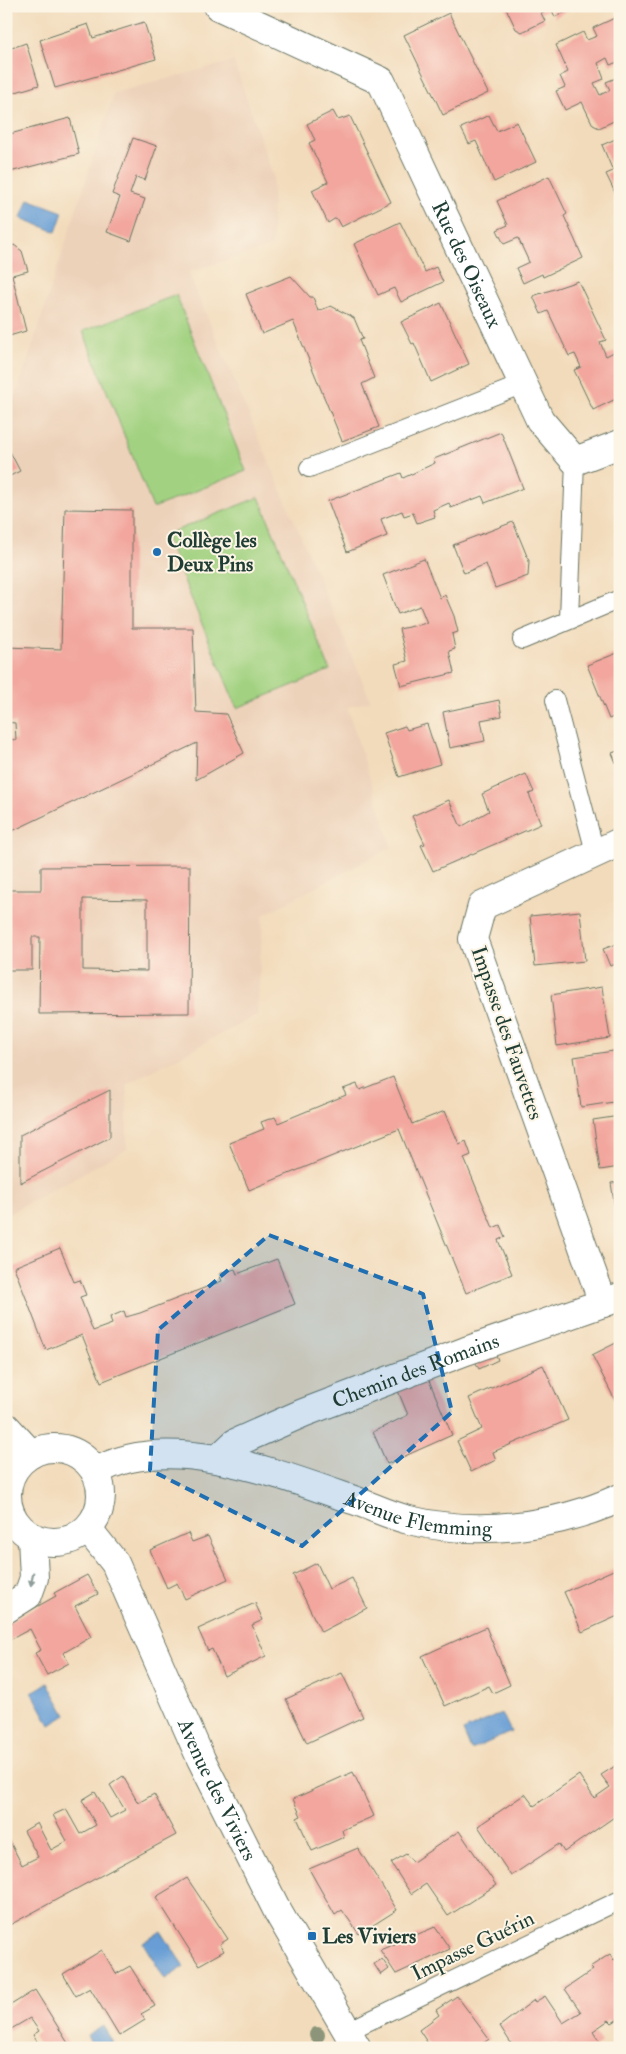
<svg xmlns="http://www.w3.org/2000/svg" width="626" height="2054" font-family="'IM FELL Double Pica',serif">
<rect width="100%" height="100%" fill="#fcf5e5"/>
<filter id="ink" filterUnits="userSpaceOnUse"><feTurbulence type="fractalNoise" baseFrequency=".02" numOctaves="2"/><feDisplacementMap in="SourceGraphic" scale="10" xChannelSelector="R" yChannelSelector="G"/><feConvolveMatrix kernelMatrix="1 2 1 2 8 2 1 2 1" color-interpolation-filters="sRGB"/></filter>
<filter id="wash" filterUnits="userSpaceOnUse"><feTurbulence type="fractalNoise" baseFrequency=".0096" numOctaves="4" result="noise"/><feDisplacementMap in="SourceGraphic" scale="20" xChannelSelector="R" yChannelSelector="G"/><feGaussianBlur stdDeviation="1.12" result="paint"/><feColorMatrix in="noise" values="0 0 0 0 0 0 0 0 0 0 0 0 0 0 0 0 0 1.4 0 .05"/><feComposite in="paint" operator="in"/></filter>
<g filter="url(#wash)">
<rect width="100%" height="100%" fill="#f2dbbb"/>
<path fill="#edd2ba" d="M234 61 273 176 272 247 188 272 371 701 347 707 392 847 263 915 257 1015 127 1084V1149L6 1215V402L15 399 114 93Z"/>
<path fill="#a2d281" stroke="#60885a" d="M176 295 246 471 153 508 83 331Z
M259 497 330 670 237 708 165 535Z"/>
<path fill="#689ed5" stroke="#446e84" d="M28 199 63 212 56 232 21 218Z
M48 1683 66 1715 50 1725 32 1692Z
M502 1713 511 1732 471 1750 463 1731Z
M161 1931 184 1967 165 1979 143 1943Z
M103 2026 116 2048H94L87 2036Z"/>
<g id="blocks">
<path fill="#f2a69d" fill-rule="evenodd" d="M505 6H577L555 17 551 8 541 13 545 21 522 32 516 29Z
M449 13 488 93 443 115 404 35Z
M619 16 620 61 610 65 607 58 598 63 604 79 594 83 600 95 610 90 606 82 616 78 620 86V118L599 128 593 125 582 102 565 110 556 91 565 87 560 76 568 72 556 45 583 32 587 40 597 36 593 28Z
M144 22 156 59 55 88 40 40 88 24 93 38Z
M26 43 39 85 6 95V50Z
M333 111 338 120 350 116 391 202 341 227 336 218 328 223 312 190 328 182 309 143 315 140 307 124Z
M489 115 497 131 517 122 536 162 494 182 476 141 469 144 461 128Z
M70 118 79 154 6 173V135Z
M620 137V203L606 174 613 171 602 145Z
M133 138 157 146 145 180 136 177 130 194 145 199 131 241 107 232 120 197 112 194Z
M549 176 567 214 564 216 583 258 543 277 542 274 523 283 516 268 529 262 518 238 504 244 497 230 508 225 497 201Z
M400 222 425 272 436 267 443 282 401 302 394 288 378 295 354 244Z
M14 245 22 251 28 271 12 275 26 331 6 337V247Z
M291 276 310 297H313L318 311 331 306 354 318 363 339 359 340 374 378 362 384 379 427 342 441 293 321 262 334 246 294Z
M578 281 606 340 600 342 606 356 616 351 620 360V397L593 410 574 370 581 367 575 354 569 356 548 311 541 314 533 296Z
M441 303 469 364 431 382 414 343 412 344 401 322Z
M501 432 523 488 485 503 482 496 451 508 449 503 433 510 435 517 417 523 413 513 404 516 402 511 381 519 387 536 347 552 328 501 401 473 403 478 435 463 434 459Z
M6 444 20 471 6 478Z
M65 509 132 510V628H193L196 712 226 714 244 753 196 780 197 743 6 834V739L16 740 15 723 6 722V647L61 649Z
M513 522 529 561 528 576 495 588 486 564 464 573 453 545Z
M424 559 440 598 445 595 454 616 458 632 452 634 455 649 449 651 454 673 401 686 395 664 407 661 399 629 427 623 420 606 398 614 383 575Z
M620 652V714L609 719 587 665Z
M499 700 502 716 481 720 485 741 450 748 443 712Z
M427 724 440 764 399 777 384 733 405 726 407 730Z
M620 750V772L612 753Z
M526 774 534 792 529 794 541 824 433 871 421 845 425 844 412 816 449 800 461 827 489 811 482 794Z
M190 866 189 1013 39 1014 40 937H32V970H6V890H41V867ZM83 899 147 900V971L83 970Z
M580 911 585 961 535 966 530 916Z
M620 943V963L610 966 603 949Z
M602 987 610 1038 557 1046 551 995Z
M620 1050V1101L581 1107 574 1057Z
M393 1077 412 1124 445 1111 459 1144 466 1141 471 1155 464 1158 493 1228 500 1225 505 1237 498 1240 512 1274 466 1293 399 1129 249 1190 229 1143 264 1129 261 1122 275 1117 278 1123 346 1095 343 1089 357 1084 360 1090Z
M110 1090V1137L20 1183V1135Z
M620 1116V1167L600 1170 593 1120Z
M620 1182V1233H619L611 1183Z
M60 1248 74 1282 80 1280 86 1295 80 1297 93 1331 112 1324 110 1317 124 1311 126 1317 140 1313 222 1281 219 1274 235 1269 237 1274 277 1259 295 1304 101 1382 82 1335 46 1350 14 1267Z
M620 1341V1400L616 1402 592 1355Z
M495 1352 498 1360 479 1369 475 1361Z
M543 1365 568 1420 493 1452 496 1460 471 1472 457 1441 482 1429 469 1398Z
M428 1378 452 1435 387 1464 373 1432 408 1415 398 1391Z
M188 1533 192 1542 208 1536 228 1579 185 1599 177 1583 167 1588 150 1550Z
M317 1563 329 1589 352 1578 367 1608 321 1632 293 1575Z
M620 1567V1615L582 1632 564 1592Z
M87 1575 98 1594 75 1606 91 1637 63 1653 69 1663 47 1675 35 1653 41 1650 30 1629 6 1642V1624L56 1596 54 1593Z
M255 1603 263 1620 252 1625 266 1656 224 1676 212 1649 208 1651 198 1629Z
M486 1627 510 1685 493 1693 489 1686 445 1706 422 1656Z
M342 1673 363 1717 307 1743 286 1699Z
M620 1763V1813L564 1852 559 1844 511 1876 478 1826 525 1794 534 1806 579 1775 594 1798 610 1787 601 1775Z
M353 1772 374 1816 342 1830 344 1837 312 1851 297 1818 301 1816 293 1799Z
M123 1776 138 1803 154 1794 176 1835 6 1927V1874L9 1872 6 1867V1841L9 1840 22 1865 38 1857 24 1831 37 1823 51 1850 67 1841 53 1815 66 1809 80 1834 96 1825 82 1800 95 1792 110 1818 125 1810 110 1785Z
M459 1831 496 1885 448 1916 426 1884 411 1894 391 1863 406 1854 413 1862Z
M358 1848 397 1910 359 1934 342 1910 335 1915 309 1869Z
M187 1878 228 1939 220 1944 224 1951 199 1965 156 1897Z
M435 1927 450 1949 396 1974 380 1950Z
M102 1950 116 1974 130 1966 155 2006 141 2014 145 2020 119 2036 90 1988 76 1996 63 1974Z
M610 1954 614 1960 620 1956V2018L612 2023 609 2020 593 2031 601 2043 594 2048H559L556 2043 549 2048H514L500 2026 534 2000 535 2002 545 1996 563 2023 581 2012 565 1989 593 1970 590 1967Z
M382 1959 389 1969 381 1975 374 1964Z
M35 1990 71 2048H41L33 2035 39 2031 30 2018 6 2032V2008Z
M457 1996 489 2039 477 2048H431L419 2030 439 2015 436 2010Z"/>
</g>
</g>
<g filter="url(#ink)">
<use href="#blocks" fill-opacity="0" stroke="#697463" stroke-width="1"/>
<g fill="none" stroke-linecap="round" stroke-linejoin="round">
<g stroke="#697463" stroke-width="20">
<path id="service" d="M309 468 523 384
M569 619 575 461
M522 640 620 599
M555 700 595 852
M346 2032 620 1900"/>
</g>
<g stroke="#697463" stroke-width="30">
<g id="minor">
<path id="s1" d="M218 6 381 81 540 420 575 461 620 444"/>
<path d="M603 1303 473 939 482 906 620 842"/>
<path d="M6 1427 31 1454"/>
<circle cx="54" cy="1495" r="47"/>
<path id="s2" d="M218 1459 235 1443 303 1413 466 1351 620 1297"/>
<path id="s3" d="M96 1472C166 1428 287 1477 359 1502 375 1508 392 1516 409 1520 477 1537 556 1527 620 1498"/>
<path id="s4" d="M88 1529 115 1563 201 1759 278 1912 357 2048"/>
<path d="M6 1609 28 1595 34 1578 32 1538"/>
</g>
</g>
<use href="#service" stroke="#fff" stroke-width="18"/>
<use href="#minor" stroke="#fff" stroke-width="28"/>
</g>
<circle fill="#8c9579" cx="317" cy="2035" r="8"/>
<defs><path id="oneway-solid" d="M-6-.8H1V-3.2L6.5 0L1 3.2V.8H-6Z" transform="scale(1.25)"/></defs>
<use fill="#8f9e9a" href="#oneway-solid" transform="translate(32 1579) rotate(101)"/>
</g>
<path fill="#1f6fb2" fill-opacity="0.2" stroke="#1f6fb2" stroke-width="4" stroke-dasharray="10 6" stroke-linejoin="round" d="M269 1235 423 1294 452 1412 302 1546 150 1470 158 1330Z"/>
<g fill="#1f6fb2" stroke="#fcf5e5" stroke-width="2">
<circle cx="157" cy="552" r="5"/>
<rect x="307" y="1931" width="10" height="10" rx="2.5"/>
</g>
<g text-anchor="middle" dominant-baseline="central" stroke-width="4" stroke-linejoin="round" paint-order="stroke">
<g font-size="21" fill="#1f3d34" stroke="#fcf5e5">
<text stroke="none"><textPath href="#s1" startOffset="382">Rue des Oiseaux</textPath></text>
<text transform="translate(507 1033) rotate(71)">Impasse des Fauvettes</text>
<text stroke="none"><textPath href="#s2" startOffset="218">Chemin des Romains</textPath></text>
<text stroke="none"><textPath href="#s3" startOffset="334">Avenue Flemming</textPath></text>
<text stroke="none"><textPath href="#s4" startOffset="292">Avenue des Viviers</textPath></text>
<text transform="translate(473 1946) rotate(-26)">Impasse Guérin</text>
</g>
<g font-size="21" font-weight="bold" fill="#1f3d34" stroke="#fcf5e5" text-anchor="start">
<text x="167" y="540">Collège les<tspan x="167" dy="24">Deux Pins</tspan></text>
<text x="322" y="1936">Les Viviers</text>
</g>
</g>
<rect width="626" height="2054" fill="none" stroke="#fcf5e5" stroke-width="25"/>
</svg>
